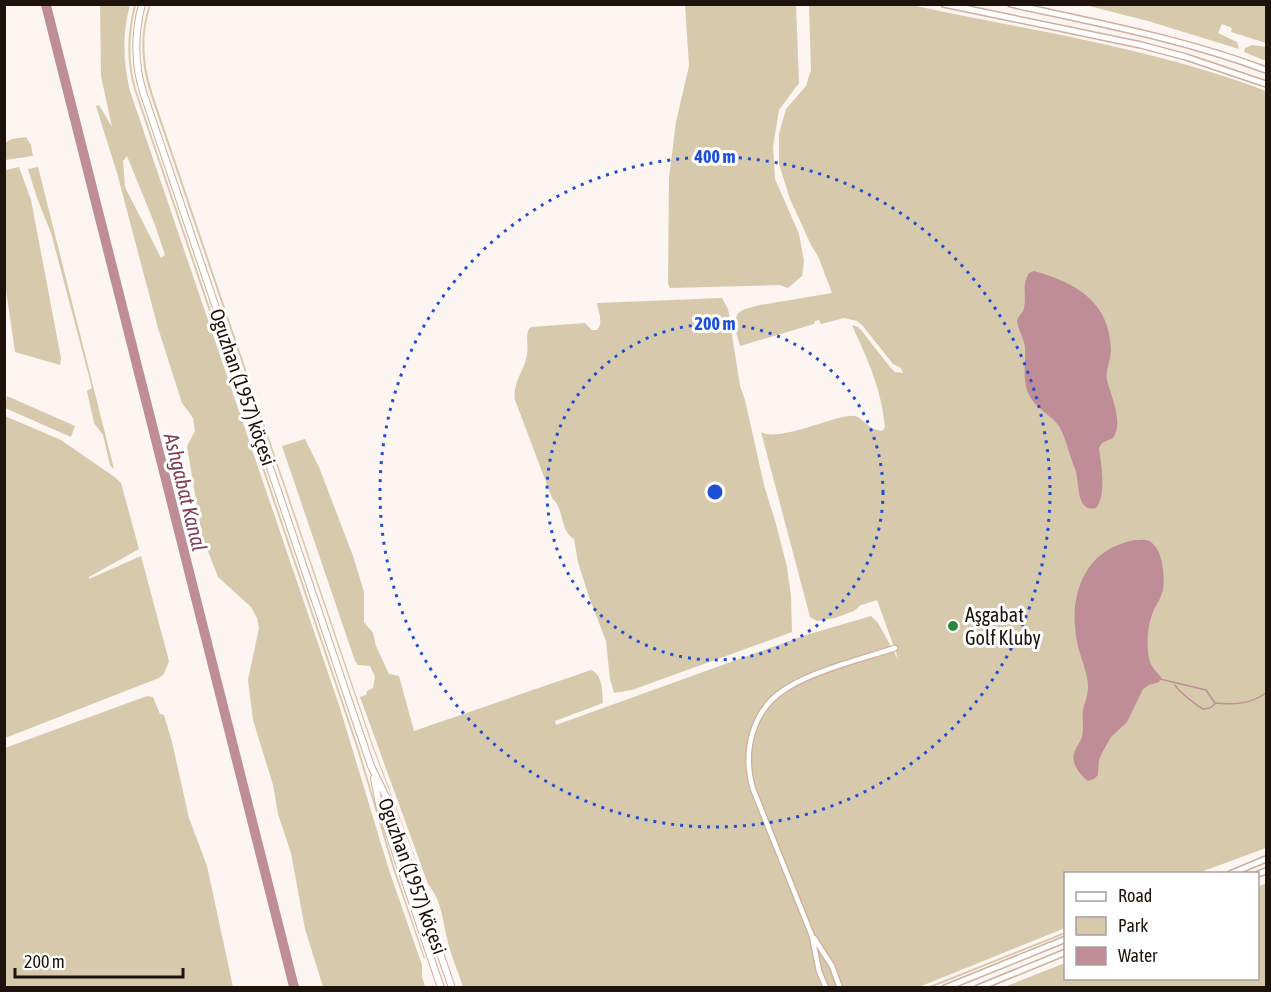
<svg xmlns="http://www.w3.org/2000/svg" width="1271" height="992" font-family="'Asap Condensed',sans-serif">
<rect width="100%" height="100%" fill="#fcf5f1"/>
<path fill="#d7c9ac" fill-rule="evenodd" d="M906 4C1027 30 1150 47 1266 91V848L1198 873 1066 874 1065 928 919 987H463C458 971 450 954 447 938 442 917 442 902 428 884L360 697 366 695 367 691 373 688 375 677 370 666 358 665 355 661 282 446 305 439 319 467 353 556 364 592V622L373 633 376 646 389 674 399 676 414 731 591 670C603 675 602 691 603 703L555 721 556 725 803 636 871 616 878 623 899 661 877 600 861 605 854 611 835 618 817 621 810 617 761 432C778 442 829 418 849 416 863 414 865 429 882 431L885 427C881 387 868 361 852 325L858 327 861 330 890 367 895 372 903 373 901 368 893 364 862 325 857 321 844 318 821 324 819 320 815 321 814 324 740 346 734 324 738 313 745 309 760 305 832 293 818 256 811 245 790 199 779 164V134L786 109 806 86 811 70 809 5Z
M100 5H130C122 34 123 62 130 91L339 705 389 870 422 965V977L425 987H323L305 929 291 853 278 814 273 785 253 720 248 680 259 628 257 618 251 607 218 577 202 536 187 446 195 431 193 418 182 403 158 328 117 173 96 106 99 105 112 127 101 76ZM127 156 155 225 165 255 161 258 125 187 123 161Z
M134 5H136C129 33 128 61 136 89L359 749 395 869 425 958 424 959 393 869 357 749 134 89C126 61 127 33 134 5Z
M149 5H151C141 34 143 63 152 92L373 745 429 895 372 746 150 93C141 64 139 34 149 5Z
M685 5H796L799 83 779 110 773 147 775 179 799 234 804 261 802 276 788 288 780 285 670 288 668 283 669 178 676 122 689 66Z
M1085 5H1266V43L1231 32 1232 28 1222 24 1218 33 1237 42 1239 49 1148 21Z
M1252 45 1266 47V61L1244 52 1245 48Z
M26 137 31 145 33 156 5 160V143L12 139Z
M19 167 31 200 61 358 60 365 15 352 5 283 4 172 6 170Z
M38 167 114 469 110 465 103 435 94 423 87 391 92 388 51 233 37 198 28 169Z
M722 298 728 309 740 386 745 400 764 485 776 524 787 567 791 596 792 632 632 690 614 693 610 679 606 641 589 597 578 562 574 539C559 530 565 509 552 498L515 400C512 383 525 370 527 354 529 345 524 333 531 327L585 323 592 330H597C604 322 598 312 597 303Z
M7 396 75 426 71 437 5 408Z
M5 416 61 440 116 478 121 483 139 549 89 577V579L141 556 169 661 164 674 159 678 5 738Z
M147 696 153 697 160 714 164 715 172 742 189 818 207 866 233 987H5V748Z
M1266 883V987H1004L1065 963 1066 978H1258V887Z
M1065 932V934L933 987H927Z"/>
<path fill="#bf8d98" d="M41 5H51L299 987H289Z
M1034 271C1076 283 1109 301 1111 349 1111 360 1105 371 1107 380 1111 397 1124 422 1113 438L1102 443 1099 448C1101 465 1107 494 1096 508 1075 513 1080 481 1075 469 1070 457 1066 438 1059 426 1050 414 1034 407 1028 393 1022 378 1026 361 1025 347 1024 338 1018 330 1017 321 1018 316 1023 313 1024 308 1027 294 1021 287 1029 273Z
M1135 540C1140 540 1145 539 1149 541 1163 548 1165 576 1163 589 1161 600 1155 605 1152 615 1147 627 1146 649 1150 662 1152 668 1157 672 1161 677L1159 682 1149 685 1143 689 1127 722 1111 737 1102 753 1099 760 1098 775 1094 779 1088 781C1081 776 1071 764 1074 754 1075 748 1080 743 1082 737 1084 728 1082 718 1083 710 1085 702 1088 695 1088 687 1088 672 1080 657 1077 642 1068 595 1084 549 1135 540Z"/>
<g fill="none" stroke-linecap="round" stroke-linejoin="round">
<path stroke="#bf8d98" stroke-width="1.5" d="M1160 679 1206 690 1215 703C1235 705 1250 704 1266 693
M1175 685C1178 691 1196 705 1203 709L1210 708 1215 704"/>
<g stroke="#d0ad9e" stroke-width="7">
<path id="minor" d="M814 938 832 966 840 988
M826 988 819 971 812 936 753 789C742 751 752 709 787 688 816 670 862 659 895 648"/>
</g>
<g stroke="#d0ad9e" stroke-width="8">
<path id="tertiary" d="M944 4 1141 45 1186 57 1266 84
M1011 4C1097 23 1184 39 1266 70
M1230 874 1266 859
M1258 874 1266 871
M945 988 1066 939
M978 988 1066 952"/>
</g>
<g stroke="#d0ad9e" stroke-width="8">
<path id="secondary" d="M142 4C134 35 134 65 144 95L371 766 388 801 452 988
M374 778 379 804 441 988"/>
</g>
<use href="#minor" stroke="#fff" stroke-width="4.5"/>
<use href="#tertiary" stroke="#fff" stroke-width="5"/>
<use href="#secondary" stroke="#fff" stroke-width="6"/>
</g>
<g fill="none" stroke="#1d4ed8" stroke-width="3" stroke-dasharray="3 6">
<circle cx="715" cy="492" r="168"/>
<circle cx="715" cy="492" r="335"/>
</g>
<circle fill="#2a893b" stroke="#fff" stroke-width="2" cx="953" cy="626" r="6"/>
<g text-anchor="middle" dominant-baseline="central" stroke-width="6" stroke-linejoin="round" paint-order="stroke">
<g font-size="20" fill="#1e120c" stroke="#fff">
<text transform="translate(243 387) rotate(71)">Oguzhan (1957) köçesi</text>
<text transform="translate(413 876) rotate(70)">Oguzhan (1957) köçesi</text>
</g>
<g font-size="20" fill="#1e120c" stroke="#fff" text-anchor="start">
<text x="965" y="614">Aşgabat<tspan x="965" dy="23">Golf Kluby</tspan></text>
</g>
<g font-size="21" font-style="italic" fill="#813f51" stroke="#fff">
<text transform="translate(186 492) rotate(76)">Ashgabat Kanal</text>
</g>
</g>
<circle cx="715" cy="492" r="9" fill="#1d4ed8" stroke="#fff" stroke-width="3"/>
<g font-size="18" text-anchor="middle" font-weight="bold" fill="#1d4ed8" stroke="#fff" stroke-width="6" stroke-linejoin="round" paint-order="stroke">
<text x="715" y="163">400 m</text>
<text x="715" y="330">200 m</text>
</g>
<rect width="1271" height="992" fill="none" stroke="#1e120c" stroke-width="12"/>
<rect x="1064" y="872" width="195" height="108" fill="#ffffff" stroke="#a5a09e" stroke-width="1.5"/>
<rect x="1076" y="892" width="30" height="9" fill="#ffffff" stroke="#a5a09e" stroke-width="1.5"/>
<text x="1118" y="902" font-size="18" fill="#1e120c">Road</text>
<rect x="1076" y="917" width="30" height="18" fill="#d7c9ac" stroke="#a5a09e" stroke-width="1.5"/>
<text x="1118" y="932" font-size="18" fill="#1e120c">Park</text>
<rect x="1076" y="947" width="30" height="18" fill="#bf8d98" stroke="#a5a09e" stroke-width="1.5"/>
<text x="1118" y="962" font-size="18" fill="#1e120c">Water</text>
<path d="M15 968v9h168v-9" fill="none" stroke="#1e120c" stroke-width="3"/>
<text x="24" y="968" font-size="18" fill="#1e120c" stroke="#ffffff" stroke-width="4.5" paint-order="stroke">200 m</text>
</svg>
